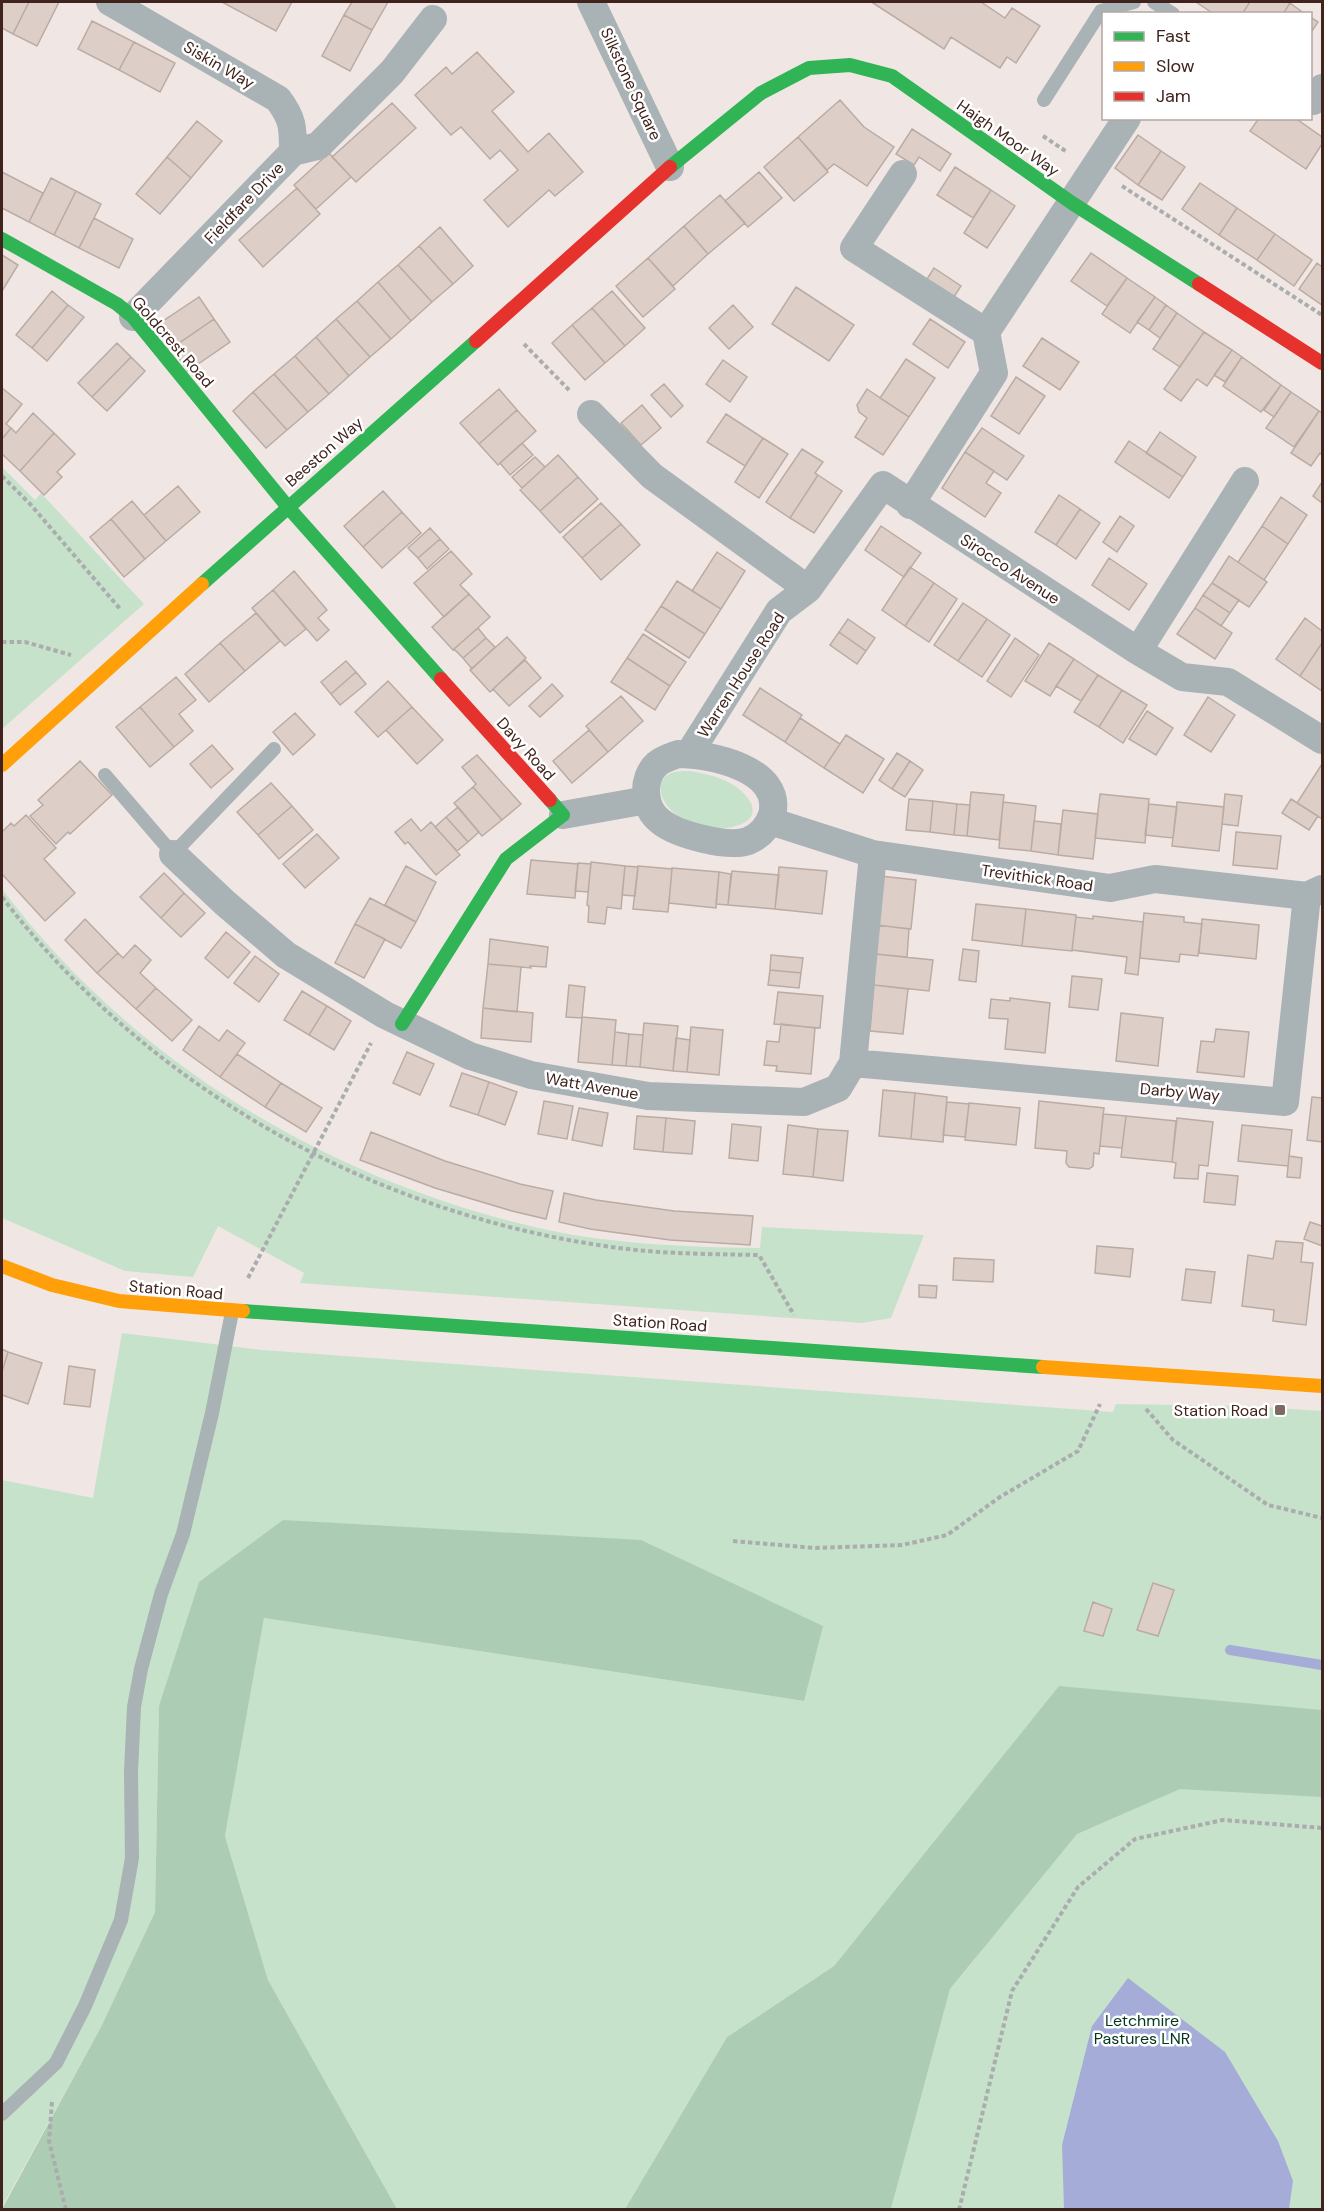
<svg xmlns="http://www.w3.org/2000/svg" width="1324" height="2211" font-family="'DM Sans',sans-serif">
<rect width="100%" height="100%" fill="#f0e7e5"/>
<path fill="#c6e2cb" d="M2 467 35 500 41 493 144 604 2 729Z
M689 771C709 774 734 780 747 797 766 821 733 830 715 828 704 826 691 822 680 817 665 809 650 784 671 773 677 771 684 771 689 771Z
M2 889C131 1060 322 1176 530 1226 605 1244 683 1247 760 1248L762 1227 924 1235 891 1318 862 1323 300 1283 304 1273 218 1226 193 1277 125 1271 2 1218Z
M122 1333 262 1350 1113 1412 1116 1404 1245 1406 1322 1411V2209H891L950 1989 975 1959 1037 1714 834 1966 727 2037 625 2209H397L268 1980 225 1836 264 1618 804 1701 283 1520 159 1706 155 1912 101 2027 2 2207V1480L93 1498Z"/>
<path fill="#accdb4" d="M283 1520 641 1540 823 1626 804 1701 264 1618 225 1836 268 1980 397 2209H2L101 2027 155 1912 159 1706 199 1582Z
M1059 1686 1322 1710V1797L1180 1789 1077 1834 950 1989 891 2209H625L727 2037 834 1966Z"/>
<path fill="#a5acd8" d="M1128 1978 1225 2052 1278 2141 1293 2181 1289 2209H1064L1062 2145 1092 2026Z"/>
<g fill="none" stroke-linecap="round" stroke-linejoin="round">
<path stroke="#a5acd8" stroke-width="10" d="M1230 1650 1322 1665"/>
</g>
<path fill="#ddcfc8" stroke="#bbaba2" stroke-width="1.5" d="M2 2H29L13 34 2 28Z
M29 2H59L37 46 13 34Z
M222 2H292L276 31Z
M352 2H388L372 30 344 15Z
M874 2H981L1005 18 1012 8 1040 26 1016 63 1007 57 1000 68 951 37 944 49 873 3Z
M1196 2H1250L1242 14H1214Z
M1250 2H1287L1290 3 1283 14H1242Z
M1290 3 1305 14H1283Z
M344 15 372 30 350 71 322 56Z
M1310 17 1318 22 1310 34Z
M92 21 134 42 119 70 78 49Z
M134 42 175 63 160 92 119 70Z
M477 52 514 92 492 111 528 152 549 133 583 172 555 196 549 190 508 227 484 200 518 170 500 150 490 159 461 127 451 135 415 95 446 67 452 74Z
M840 100 864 127 894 147 867 186 834 164 827 170 798 137Z
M392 103 416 128 356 182 332 157Z
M1259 118H1295L1322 137V144L1306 169 1250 131Z
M197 121 222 141 191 178 167 157Z
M912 129 951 154 940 171 919 157 914 165 896 154Z
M1138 135 1161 151 1138 185 1115 168Z
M798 137 828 172 794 201 764 167Z
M1161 151 1185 167 1162 200 1138 185Z
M329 153 351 177 316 209 294 185Z
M167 157 191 178 160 214 136 194Z
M955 167 991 190 973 218 937 195Z
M2 172 43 193 29 222 2 208Z
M759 172 782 198 748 227 725 201Z
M51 178 76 191 54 235 29 222Z
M1200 183 1237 208 1219 235 1182 209Z
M297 188 320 214 263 267 239 240Z
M991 190 1015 206 987 248 964 233Z
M76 191 101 204 79 248 54 235Z
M720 195 745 223 708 254 684 226Z
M1237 208 1275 234 1257 260 1219 235Z
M94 218 133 239 119 268 79 248Z
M684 226 708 254 673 286 648 258Z
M440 227 473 266 453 284 419 246Z
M1275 234 1312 260 1294 286 1257 260Z
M419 246 453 284 432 302 398 265Z
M1091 253 1127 278 1107 306 1071 281Z
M2 255 18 265 2 291Z
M648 258 675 289 643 317 616 286Z
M1317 263 1322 267V305L1299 289Z
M398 265 432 302 411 321 378 282Z
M934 268 961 286 952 300 925 282Z
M1127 278 1155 297 1130 333 1102 314Z
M378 282 411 321 391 339 357 301Z
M796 287 854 325 829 361 772 324Z
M52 291 68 305 32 348 16 335Z
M612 291 645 328 625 346 592 308Z
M199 297 214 319 172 348 157 325Z
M1155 297 1166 305 1149 330 1137 322Z
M357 301 391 339 370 357 336 319Z
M68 305 84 317 47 361 32 348Z
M733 305 753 327 729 349 709 328Z
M1166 305 1177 313 1160 338 1149 330Z
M592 308 625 346 605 363 572 325Z
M1177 313 1204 332 1180 367 1153 349Z
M214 319 230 342 188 371 172 348Z
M336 319 370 357 349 376 316 337Z
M930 319 965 342 948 368 913 344Z
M572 325 605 363 585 380 552 343Z
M1204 332 1232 350 1207 386 1197 379 1181 401 1164 389Z
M316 337 349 376 329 394 295 356Z
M1042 338 1079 362 1060 390 1023 366Z
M117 343 131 357 92 397 78 383Z
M1232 350 1242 357 1225 382 1214 375Z
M295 356 329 394 308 412 274 374Z
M131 357 145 371 107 411 92 397Z
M1242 357 1281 385 1261 412 1223 386Z
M906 359 935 378 909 417 880 398Z
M723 360 747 377 730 402 706 384Z
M274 374 308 412 287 430 253 392Z
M1016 377 1045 396 1019 434 991 416Z
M664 384 683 406 671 417 651 395Z
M1281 385 1291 392 1274 417 1264 410Z
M2 388 22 404 6 424 11 428 2 439Z
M499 389 517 410 479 444 460 423Z
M867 389 909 417 883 455 855 437 867 418 859 412 857 405Z
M253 392 287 430 266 448 233 411Z
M1291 392 1319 411 1294 447 1266 428Z
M642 405 661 428 641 445 621 423Z
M517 410 536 431 498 465 479 444Z
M1319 411 1322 413V455L1320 453 1311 466 1291 453Z
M33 413 54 433 20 471 2 454V439L11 428 16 433Z
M726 414 763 438 745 466 707 442Z
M982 428 1024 456 1007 480 965 452Z
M1160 432 1196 457 1183 477 1146 453Z
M54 433 75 454 57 472 62 477 44 495 20 471Z
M763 438 788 454 759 498 735 482Z
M1129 441 1183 477 1169 498 1115 462Z
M522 443 533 455 510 475 500 463Z
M802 449 823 462 815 473 818 475 790 518 766 502Z
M965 452 994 471 986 483 1001 493 985 517 942 488Z
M558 455 578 477 540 511 520 490Z
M535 457 545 467 522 488 512 477Z
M818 475 842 491 814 533 790 518Z
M578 477 598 499 560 533 540 511Z
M1322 482V503L1313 496Z
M178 486 200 512 166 541 144 515Z
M383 491 402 512 363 547 344 526Z
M1059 495 1080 509 1056 545 1035 532Z
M1281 497 1307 515 1288 544 1262 526Z
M132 501 166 541 145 559 111 519Z
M601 503 621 524 582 558 563 537Z
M1080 509 1100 523 1076 559 1056 545Z
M402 512 421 533 382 568 363 547Z
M1120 516 1134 526 1117 552 1103 542Z
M111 519 145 559 124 577 90 537Z
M621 524 640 545 601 580 582 558Z
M881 526 921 553 904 577 865 550Z
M1262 526 1288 544 1264 580 1238 562Z
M430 528 440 539 418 558 408 548Z
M440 539 449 549 427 569 418 558Z
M451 551 472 574 460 585 469 594 444 617 414 583Z
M717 552 745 571 721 609 692 591Z
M1229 556 1267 582 1249 607 1212 583Z
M1109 558 1147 584 1129 610 1092 585Z
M910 567 934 583 905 626 882 610Z
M294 571 327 610 318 618 329 630 317 641 273 590Z
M677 581 721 609 705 634 661 606Z
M934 583 957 599 929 642 905 626Z
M1212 583 1239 600 1230 613 1203 595Z
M273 590 306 629 285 646 252 608Z
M469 594 490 617 453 650 432 627Z
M1203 595 1230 613 1221 626 1195 608Z
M963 603 987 619 958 661 934 645Z
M661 606 705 634 689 658 645 630Z
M1195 608 1232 633 1215 659 1177 634Z
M256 613 280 641 245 671 220 643Z
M1305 618 1322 631V643L1300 676 1276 659Z
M848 619 875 638 866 651 839 632Z
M987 619 1010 635 982 677 958 661Z
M478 628 486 638 463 658 454 649Z
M839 632 866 651 857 664 830 645Z
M643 634 686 662 670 686 627 658Z
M507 637 526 658 490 692 470 670Z
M486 638 495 647 472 669 463 658Z
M1015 638 1039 655 1011 697 987 681Z
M220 643 245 671 209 702 185 674Z
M1049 643 1074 659 1050 696 1025 681Z
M1322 643V691L1300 676Z
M627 658 670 686 655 710 611 682Z
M1074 659 1098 675 1081 701 1056 686Z
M525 660 541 678 509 706 493 689Z
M346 661 356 672 331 694 321 682Z
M356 672 366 684 340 705 331 694Z
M1098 675 1122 690 1099 727 1074 712Z
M176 677 196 700 179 714 193 731 174 747 140 707Z
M388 681 412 707 378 737 355 712Z
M552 684 563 696 540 717 529 706Z
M760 688 802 715 785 742 743 715Z
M1122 690 1147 705 1123 743 1099 727Z
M621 696 643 721 608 752 586 726Z
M1208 697 1235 715 1211 752 1184 735Z
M140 707 174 747 150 767 116 727Z
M412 707 443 740 417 764 386 730Z
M1147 711 1173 728 1156 755 1129 739Z
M295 713 315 735 293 755 273 732Z
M800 718 840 744 824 768 785 742Z
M589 730 608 752 572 783 553 761Z
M846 735 884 759 863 793 824 768Z
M212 745 233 769 211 788 190 764Z
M897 753 910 761 892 789 879 780Z
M477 755 521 804 502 820 473 787 476 784 462 767Z
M80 761 112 795 70 834 68 832 56 844 30 816 43 805 38 800Z
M910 761 923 770 905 797 892 789Z
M1322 764V819L1297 803Z
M271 783 292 806 258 835 237 812Z
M473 787 502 820 482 836 454 803Z
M971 792 1004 795 999 840 967 836Z
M1100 794 1149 799 1145 843 1095 838Z
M1225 794 1242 796 1238 826 1222 824Z
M909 799 933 801 930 832 906 830Z
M1291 799 1318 816 1309 830 1282 813Z
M933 801 957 804 954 835 930 832Z
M1003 802 1036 806 1031 851 999 848Z
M1177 802 1224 807 1219 851 1172 846Z
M957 804 970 805 967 836 954 835Z
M1149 804 1177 807 1173 838 1145 835Z
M292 806 313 830 279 859 258 835Z
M458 807 479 832 468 842 446 817Z
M1063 810 1098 814 1093 859 1058 855Z
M26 815 56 848 44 859 75 893 45 921 2 874V832L11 823 14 826Z
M446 817 468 842 457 851 435 827Z
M411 819 421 831 431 822 460 855 436 875 408 842 405 844 395 832Z
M1034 821 1061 824 1058 855 1031 851Z
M1236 832 1281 836 1277 869 1233 865Z
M317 834 339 858 305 888 283 864Z
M531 860 578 864 575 898 527 894Z
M591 862 625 866 621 909 607 907 605 924 588 922 589 906 587 905Z
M578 863 591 864 588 892 575 891Z
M406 866 436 882 416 922 385 905Z
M625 866 638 867 635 896 622 895Z
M638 866 672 869 668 912 633 909Z
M779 867 827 871 822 914 775 909Z
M672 868 719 872 716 908 669 903Z
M732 871 779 875 775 909 728 905Z
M719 872 731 874 728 905 716 904Z
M164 873 184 893 161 918 140 897Z
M880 876 916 880 911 929 876 925Z
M184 893 205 913 181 937 161 918Z
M370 898 416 922 401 948 355 924Z
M976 904 1026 909 1022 946 972 940Z
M1026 909 1076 915 1072 951 1022 946Z
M1144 913 1184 917V922L1202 924 1198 956 1180 954 1179 962 1140 958Z
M1093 916 1143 922 1138 975 1125 973 1127 957 1072 950 1076 917 1093 919Z
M85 919 118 953 97 973 65 940Z
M1202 919 1259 925 1256 959 1199 953Z
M355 924 385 939 364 978 335 963Z
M877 925 909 929 907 957 875 954Z
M226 932 250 952 228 978 205 958Z
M490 939 548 947 546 967 530 966 531 968 488 964Z
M135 945 151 960 140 973 156 988 136 1009 97 973 118 953 123 958Z
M963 949 979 951 976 982 959 980Z
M875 954 933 960 929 991 874 985Z
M771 955 803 958 801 973 770 970Z
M255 956 279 974 259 1002 234 983Z
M488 964 521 967 517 1012 483 1008Z
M770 970 801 973 799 988 768 985Z
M1072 976 1102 979 1098 1010 1069 1007Z
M569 985 585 987 582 1018 566 1017Z
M874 985 908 989 903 1034 870 1031Z
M156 988 192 1020 172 1041 136 1009Z
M302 991 327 1006 309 1035 284 1020Z
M778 992 823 996 820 1028 774 1024Z
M1010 998 1050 1003 1045 1053 1005 1049 1008 1019 989 1018 991 999 1010 1001Z
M327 1006 351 1021 334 1050 309 1035Z
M483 1008 533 1013 531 1042 481 1038Z
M1121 1013 1163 1018 1158 1066 1116 1061Z
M582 1017 616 1020 612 1065 578 1062Z
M644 1023 678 1026 673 1071 640 1067Z
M781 1024 815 1028 811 1074 776 1071 777 1066 764 1065 767 1041 779 1042Z
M199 1026 219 1041 227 1030 245 1043 220 1077 183 1050Z
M691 1027 723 1030 719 1075 687 1072Z
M1216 1029 1249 1032 1244 1077 1197 1072 1201 1041 1214 1042Z
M615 1032 629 1034 626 1066 612 1065Z
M629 1034 643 1035 640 1067 626 1066Z
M676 1038 690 1040 687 1072 673 1071Z
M407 1052 434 1064 420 1095 393 1083Z
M237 1054 281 1083 265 1107 220 1077Z
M462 1073 489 1082 478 1115 450 1106Z
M489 1082 517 1092 505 1125 478 1115Z
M281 1083 322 1108 306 1132 265 1107Z
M883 1090 915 1093 911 1139 879 1136Z
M915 1093 947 1097 943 1142 911 1139Z
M1312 1097 1322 1098V1142L1307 1140Z
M544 1101 573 1106 567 1139 538 1134Z
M1039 1101 1104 1108 1099 1154 1094 1153 1093 1166 1089 1169 1069 1167 1066 1163 1067 1151 1035 1148Z
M947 1102 969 1104 965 1137 943 1135Z
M969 1103 1020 1108 1016 1145 965 1140Z
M579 1108 608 1113 602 1146 572 1140Z
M1103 1114 1126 1116 1122 1148 1100 1146Z
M637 1116 666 1118 663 1152 634 1149Z
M1126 1116 1176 1121 1172 1162 1121 1157Z
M666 1118 695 1121 692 1154 663 1152Z
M1177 1118 1213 1122 1208 1166 1199 1165 1198 1179 1174 1178 1176 1163 1172 1162Z
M732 1124 761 1127 758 1161 729 1158Z
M788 1125 818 1129 813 1177 783 1174Z
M1242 1125 1292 1130 1288 1166 1238 1161Z
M818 1129 848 1131 843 1181 813 1177Z
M371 1132 445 1161 520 1184 553 1191 546 1219 512 1211 435 1188 360 1160Z
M1289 1156 1302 1158 1300 1178 1287 1177Z
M1207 1173 1238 1176 1235 1205 1204 1202Z
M564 1193 596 1200 674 1211 753 1216 750 1245 670 1240 590 1229 559 1222Z
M1310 1222 1322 1226V1246L1304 1239Z
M1276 1241 1303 1243 1301 1262 1313 1263 1306 1325 1273 1321 1274 1310 1242 1306 1248 1255 1273 1259Z
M1097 1246 1133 1249 1130 1277 1095 1273Z
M954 1258 994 1260 993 1282 953 1280Z
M1186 1269 1215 1272 1211 1303 1182 1300Z
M919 1285 937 1286 936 1298 919 1297Z
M2 1349 8 1352 2 1372Z
M8 1352 42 1363 28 1404 2 1395V1372Z
M69 1366 95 1370 90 1407 64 1404Z
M1153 1583 1174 1590 1158 1636 1137 1630Z
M1093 1602 1112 1609 1103 1636 1084 1631Z"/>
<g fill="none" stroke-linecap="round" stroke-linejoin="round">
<path stroke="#aaadae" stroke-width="4" stroke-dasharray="4.5 3" stroke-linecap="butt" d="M1043 136 1067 152
M1122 186 1322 315
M524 344 569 390
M2 476 31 505 121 610
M2 642H25L71 655
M2 897C146 1086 370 1212 605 1246 656 1254 707 1254 759 1255L794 1315
M248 1278 371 1043
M1146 1409 1173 1440 1268 1505 1322 1518
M733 1541 815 1548 902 1545 947 1535 1000 1497 1078 1451 1100 1404
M52 2102 49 2141 66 2210
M959 2210 1012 1991 1078 1887 1135 1839 1223 1820 1322 1828"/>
<path stroke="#a9b2b5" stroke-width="14" d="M1154 2 1173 14
M1044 100 1101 11 1134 2
M105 775 173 854 274 749
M2 2114 56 2063 85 2006 121 1920 132 1858 131 1772 134 1707 141 1669 161 1594 183 1534 212 1413 232 1312"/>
<path stroke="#a9b2b5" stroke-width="28" d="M110 2 278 99C293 119 293 127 293 152
M591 2 670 167
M1313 101 1322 88
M903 174 854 248 986 332
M133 317 293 152 318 146 392 72 433 19
M591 414 652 476 808 589
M910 505 994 373 986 332 1127 118
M1138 651 1245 481
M678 754C710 754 784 769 772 815 768 827 760 836 748 841 728 848 677 835 660 821 643 808 641 779 657 764 663 759 670 757 678 754Z
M689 754 779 611 808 589 883 485 1138 651 1182 677 1228 682 1322 740
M563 815 647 800
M770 821 873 854 1110 888 1155 879 1307 896
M173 854 225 903 286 955 385 1015 470 1056 531 1075 648 1096 804 1102 838 1088 853 1063 873 854
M853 1063 1285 1102 1307 896 1322 889"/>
<path stroke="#30b455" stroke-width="14" d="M670 167 761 93 809 68 850 65 892 76 1072 203 1199 284
M2 239 117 304 133 317 287 506 441 679
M202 584 476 341
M402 1024 506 859 563 815 550 800
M243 1311 1043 1367"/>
<path stroke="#ff9f0a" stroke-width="14" d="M2 765 202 584
M2 1266 52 1285 119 1301 243 1311
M1043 1367 1322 1386"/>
<path stroke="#e5322d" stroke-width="14" d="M1199 284 1322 363
M476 341 670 167
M441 679 550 800"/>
</g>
<rect fill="#7e6862" stroke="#fff" stroke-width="2" x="1274" y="1404" width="12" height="12" rx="3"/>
<g text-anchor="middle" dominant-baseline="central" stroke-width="5" stroke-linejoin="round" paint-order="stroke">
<g font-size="16" fill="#40231c" stroke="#fff">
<text transform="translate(219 65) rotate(30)">Siskin Way</text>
<text transform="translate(631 84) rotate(65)">Silkstone Square</text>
<text transform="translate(1008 138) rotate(35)">Haigh Moor Way</text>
<text transform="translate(244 203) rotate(-46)">Fieldfare Drive</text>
<text transform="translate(173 342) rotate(49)">Goldcrest Road</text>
<text transform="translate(324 452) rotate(-41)">Beeston Way</text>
<text transform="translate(1010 569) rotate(33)">Sirocco Avenue</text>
<text transform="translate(741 675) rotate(-57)">Warren House Road</text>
<text transform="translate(526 749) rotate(48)">Davy Road</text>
<text transform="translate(1037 878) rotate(8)">Trevithick Road</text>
<text transform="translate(592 1086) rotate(10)">Watt Avenue</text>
<text transform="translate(1180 1092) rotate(5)">Darby Way</text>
<text transform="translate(176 1290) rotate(5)">Station Road</text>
<text transform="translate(660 1323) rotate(4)">Station Road</text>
</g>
<g font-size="16" fill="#40231c" stroke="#fff" text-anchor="end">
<text x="1268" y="1410">Station Road</text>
</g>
<g font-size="16" fill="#003619" stroke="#fff">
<text x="1142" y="2020">Letchmire<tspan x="1142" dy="18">Pastures LNR</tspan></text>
</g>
</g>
<rect width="1324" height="2211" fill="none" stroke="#40231c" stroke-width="6"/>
<rect x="1102" y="12" width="210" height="108" fill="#ffffff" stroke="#b3a7a4" stroke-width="1.5"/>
<rect x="1114" y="32" width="30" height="9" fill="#30b455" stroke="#b3a7a4" stroke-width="1.5"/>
<text x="1156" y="42" font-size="18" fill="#40231c">Fast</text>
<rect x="1114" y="62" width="30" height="9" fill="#ff9f0a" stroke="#b3a7a4" stroke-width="1.5"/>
<text x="1156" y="72" font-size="18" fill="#40231c">Slow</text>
<rect x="1114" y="92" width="30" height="9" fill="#e5322d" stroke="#b3a7a4" stroke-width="1.5"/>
<text x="1156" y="102" font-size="18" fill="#40231c">Jam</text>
</svg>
